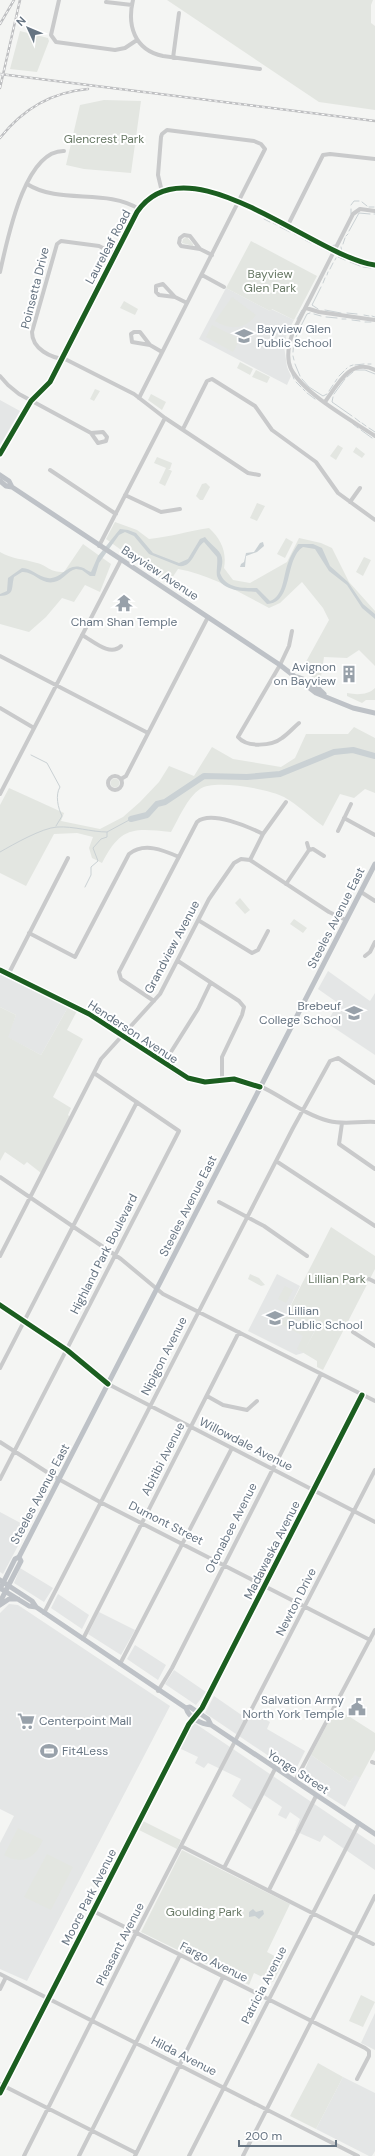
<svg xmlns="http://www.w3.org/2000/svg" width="375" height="2156" font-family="'DM Sans',sans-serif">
<rect width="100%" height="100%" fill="#f4f5f3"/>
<path fill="#e4e6e6" d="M226 288 270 311 271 309 294 320 287 333 284 346 287 367 291 376 287 385 199 339Z
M0 400 20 411 0 445Z
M328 971 370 1001 375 993V1055L327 1023 338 1003 318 989Z
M0 973 68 1007 41 1055 7 1037 16 1015 0 1007Z
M277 1274 300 1286 287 1313 316 1329 303 1353 296 1355 248 1331Z
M0 1512 28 1527 3 1574 0 1572Z
M20 1568 53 1588 44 1602 14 1583Z
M58 1594 89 1615 82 1629 51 1608Z
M9 1604 18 1605 170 1706 27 1981 0 1969V1843L14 1816 0 1809V1613Z
M99 1612 135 1630 121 1655 88 1634Z
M135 1645 166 1665 158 1680 127 1659Z
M174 1670 206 1692 196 1705 165 1684Z
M214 1696 243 1716 247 1709 270 1722 267 1729 305 1751 294 1773 205 1713Z
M193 1722 375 1845V1870L324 1835 320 1842 295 1831 300 1819 290 1812 286 1819 278 1815 282 1807 264 1795 255 1812 232 1796 241 1779 208 1763 204 1768 195 1763 198 1757 179 1748Z
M311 1755 350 1782 355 1774 360 1778 345 1807 301 1779Z
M375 2013V2050L361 2043Z
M343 2077 375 2093V2151L372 2156H369L316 2129Z"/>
<path fill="#e3e6e1" d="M167 0H373L371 5V23L375 26V110L319 102Z
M20 31 48 38 49 41 37 72 10 69Z
M104 100 141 101 131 173 84 169 66 165 80 105Z
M187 237 193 244V246L182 243 183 239Z
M251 241 317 276 294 320 272 309 270 311 226 288Z
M232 297 256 315C245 330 229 330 215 321Z
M124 301 138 309 135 315 120 308Z
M212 325 240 339 233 352 206 337Z
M240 362 253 369 250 375 237 368Z
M256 370 270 377 267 383 252 377Z
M95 389 100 391 94 401 90 399Z
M151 394 166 402 162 410 148 400Z
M338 445 343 448 336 460 330 456Z
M356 447 365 454 362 458 353 452Z
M157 457 172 463 170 469H168L172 471 165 486 159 483 166 468 154 463Z
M206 483 210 487 203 500H200L196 496 202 484Z
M257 503 265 506 257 521 250 518Z
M115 522 137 530 149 539C170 537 188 531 209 528 221 539 227 552 224 568L233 580 250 583 287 562 299 538 321 543 332 548 349 582 375 611V666L359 650 347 658 324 657 320 683 302 669 329 620 323 608 302 582 280 603 269 608C241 593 209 574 178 569L168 584 106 539Z
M286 538 293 542 285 558 277 554Z
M83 544 111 564 100 592 85 585 74 602 62 598 46 617 29 632 0 624V552C11 559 24 559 37 563 49 566 48 572 64 572Z
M364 557 371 560 363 576 356 572Z
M375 688V700H366L362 703 347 696V693C357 695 368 695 375 688Z
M354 727 375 738V793L365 789 354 798 340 794 323 826C310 817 297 804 284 797 269 789 214 779 200 789 187 798 179 818 171 832 132 828 121 827 102 863L92 858 89 848 93 837 77 833 54 834 26 886 0 873V805L9 788 64 813 61 821 100 829 123 817 140 802 159 782 169 766 194 776 212 747 233 759 281 767 295 758 306 734H348Z
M110.5 783a4.5 4.5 0 1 1 9 0a4.5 4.5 0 1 1-9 0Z
M240 898 250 910 245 914 235 903Z
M294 919 307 928 303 933 290 924Z
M0 1007 16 1015 8 1037 41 1055 68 1007 77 1011 67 1030 83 1039 53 1097 71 1108 68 1115 70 1117 41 1173 27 1162 24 1165 5 1152 0 1161Z
M331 1227 375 1256V1269L323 1370 317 1367V1361L297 1349 303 1336 281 1324 287 1314 315 1329 306 1347 316 1329 287 1313Z
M250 1274 259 1278 265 1285 261 1286 248 1279Z
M285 1286 293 1290 286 1303 278 1299Z
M336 1708 375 1733V1750L360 1778 355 1775 350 1782 311 1755Z
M141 1820 181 1840 177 1849 137 1829Z
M18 1828 43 1840C36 1857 23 1866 4 1855Z
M182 1850 290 1904 267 1952 284 1961 273 1982 254 1973 249 1985 141 1932Z
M47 1854 73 1867 51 1910 24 1897Z
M361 1995 375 2002 363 2027 349 2021Z
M318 2063 343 2077 316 2129 290 2116Z"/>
<path fill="#cad1d4" d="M120 529 128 530 136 533 153 553 179 563 188 559 200 539 205 537C217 552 227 551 220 573 226 589 243 588 257 588L270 601C284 596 283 576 288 563 290 557 294 550 298 544H313L322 548 330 566 348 582 363 604 375 614V619L362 608 347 585 329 571 315 549 303 547C284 559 294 603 267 604L256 592C245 591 222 592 217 576 216 571 218 563 217 557L204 542C195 548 193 568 179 566L149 554 134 536 125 532 119 535 99 563 95 576H90L82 570 76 569C67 571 64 580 54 582 41 585 34 571 22 572L14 577C11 589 15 595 0 596V594L7 591 8 578 22 568C32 568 38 577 48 578 61 580 66 564 80 567 84 567 87 571 91 572L98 556Z
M263 542 264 546 257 552 246 556 245 567H240L241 564 244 562 246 553 254 552 260 543Z
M253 1909 256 1912 263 1910 264 1914 259 1919 255 1916 249 1917V1912Z"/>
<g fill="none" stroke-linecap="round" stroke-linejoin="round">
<path stroke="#cad1d4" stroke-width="1" d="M362 202 367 206
M351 205 354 201H359
M369 207H374
M351 209V214
M374 214H375
M264 219 270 222
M273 223 277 225
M280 227 290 232
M349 231 359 213 370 214
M293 233 296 235
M304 233 307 234
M299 236 303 239
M311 236 317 239
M346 236 348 234
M305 240 311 243
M319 240 328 244
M314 244 329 252
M343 244 345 238
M331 246 335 245
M341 247 342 252
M338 257 345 260
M335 260 336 258
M350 262 360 266
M370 262H375
M363 267 371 268
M374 268 375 269
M330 269 333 263
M327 275 328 272
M323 283 325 278
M318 309 312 305 321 287
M325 310 341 313
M347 313 357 314
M314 314 321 316
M364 315 369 316
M372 316 375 317
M326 317 337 318
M297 319 302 310
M342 319H346
M352 320 360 321
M365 322H371
M301 326 307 314 310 313
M296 337 299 330
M293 352 294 340
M293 356 294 360
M295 364 300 376
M368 364H371
M355 365 364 364
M350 366 353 365
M346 369 347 368
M356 370H365L375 374
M292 374 294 379
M339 376 344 371
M347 377 353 372
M302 379 309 387 323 396 327 394
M296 382 301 387
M335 382 337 379
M303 389 305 391
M329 391 333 385
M307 393 315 399
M334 394 345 379
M333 397 332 402 352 416
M355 418 360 422
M362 423 366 426
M353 424 358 428
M369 428 375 432
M361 430 372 438
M31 755 47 763 60 787C55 795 58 808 62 816L56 826
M0 852C14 844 42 828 57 827 74 826 91 832 107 832
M85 887 91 875V867L98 861 93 848 101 839 107 837V832L131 819"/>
<path stroke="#cad1d4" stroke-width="6" d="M131 819 147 815 157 804 165 802 204 776 247 777 280 774 334 752 353 750 375 756"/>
<path stroke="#c9cacb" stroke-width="4" d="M59 0 51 35 56 42 115 50 125 48 137 40
M133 0C127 25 134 50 163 56L260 69
M106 2 132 5
M173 58 179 13
M27 184C60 205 106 188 139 209
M375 211 360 209 353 214 293 332C289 343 286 358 291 369 304 394 351 420 375 436
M287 227 323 155 330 154 375 159
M200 249 181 246 179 243 180 238 184 235 190 236 200 249 212 255
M115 254 99 246 61 241 57 244 32 332C32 349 51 358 65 359L134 394 165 418
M0 272C7 242 24 150 64 151
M202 275 224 287
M175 297 159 295 156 292V286L163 284 175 297 187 303
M306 308 319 312 375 320
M150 345 132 342 131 334 134 332H140L150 345 162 352
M0 376 8 385 19 394 91 433 98 443 106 441 107 437 103 432 91 433
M139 398 265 149 261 144 254 141 167 130 162 134 161 137 158 175 162 192
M325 402C337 385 351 357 375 370
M183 429 207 381 212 379 255 406 272 430 316 462 338 493 375 520
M0 454 31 401 50 382 137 212C187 138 314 257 375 265
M50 470 116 514
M125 495 161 512 180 509
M350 502 360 488
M99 546 165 418 248 473 259 475
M292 631 289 646 280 665 238 737C247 748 272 746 282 738 288 734 293 728 299 723
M82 635C93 641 110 657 121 646
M0 656 148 733
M0 708 34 728
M108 783a7 7 0 1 1 14 0a7 7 0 1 1-14 0Z
M121 779 126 776 208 617
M0 794 121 560
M344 818 375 835
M338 831 351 804
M307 843 309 850 313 849 324 856
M250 860 263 834 286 802
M286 884 309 850
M361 892 375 901
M198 920 252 953 258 950 268 931
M29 933 75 957 129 854C144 842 163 850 179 857
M365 956 370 952 375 942
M178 961 239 1001 244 1007 242 1015 222 1057V1079
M0 970 89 1014 180 1075C208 1087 218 1074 243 1080 274 1088 298 1113 329 1121 344 1125 360 1121 375 1122
M9 973 68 858
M154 1001 121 979 119 972 197 822C211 810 249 827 263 834
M164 1063 198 1009 210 984
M342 1123 339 1144 375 1169
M276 1161 375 1226
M0 1177 121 1259 163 1294 375 1401
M219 1202 264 1226 307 1256
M0 1256 101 1059 160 994 209 899 234 863 241 859 250 860 329 912 346 920
M369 1279 375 1282
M0 1305 67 1350 108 1384 375 1522
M353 1332 375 1346
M0 1368 137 1102
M207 1396 223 1405 247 1410 257 1401
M0 1442 53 1476 100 1502 370 1640
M0 1479 179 1131 94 1073
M44 1613 293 1128 330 1061 338 1058 375 1083
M83 1639 239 1332
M120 1664 232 1448
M158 1691 172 1668 321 1374
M372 1762 375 1763
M295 1781 375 1630
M181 1846 373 1944
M224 1868 275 1769
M269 1890 316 1796
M93 1911 365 2048 369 2051V2056L357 2079
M0 1974 358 2156
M0 1989 6 1977
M0 2084 136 2153
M0 2093 189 1724 202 1708 362 1395
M24 2156 136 1933 375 1470
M79 2156 180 1955
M135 2156 223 1977
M189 2156 359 1823
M243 2156 375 1896"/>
<path stroke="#bec2c7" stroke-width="5" d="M0 475 9 481 12 487
M0 481 6 486 12 487 280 665 316 693 353 708 375 713
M297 677C308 680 316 685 324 694
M0 1580 32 1601 36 1607
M0 1588 29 1606 36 1607 186 1708C189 1718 201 1724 211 1725L375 1834
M0 1589 15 1559 19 1557 375 864
M0 1602 21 1561 19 1557
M0 1605 9 1599H18
M186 1708 190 1707 208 1719 211 1725"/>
<g stroke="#bebfc1" stroke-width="2.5">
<path id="rail" d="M0 24 14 0
M0 74 375 121
M0 88 20 0
M0 138C22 110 52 92 88 89"/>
</g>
<use href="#rail" stroke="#fff" stroke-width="1" stroke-dasharray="3" stroke-linecap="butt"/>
<g stroke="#fff" stroke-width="8">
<path id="cycleway" d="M0 454 31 401 50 382 137 212C187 138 314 257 375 265
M0 970 89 1014 188 1078 205 1082 234 1079 260 1087
M0 1305 67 1350 108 1384
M0 2093 189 1724 202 1708 362 1395"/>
</g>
<use href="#cycleway" stroke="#1b5e20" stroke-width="5"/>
</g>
<defs>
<g id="school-bare" transform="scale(1.38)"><path d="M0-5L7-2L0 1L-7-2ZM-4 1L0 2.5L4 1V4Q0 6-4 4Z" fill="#98a1aa" stroke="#fff" stroke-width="2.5" paint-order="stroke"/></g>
<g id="temple-bare" transform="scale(1.38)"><path d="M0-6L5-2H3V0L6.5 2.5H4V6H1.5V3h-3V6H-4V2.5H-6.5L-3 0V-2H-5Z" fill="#98a1aa" stroke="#fff" stroke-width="2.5" paint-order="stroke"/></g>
<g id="building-bare" transform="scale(1.38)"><path d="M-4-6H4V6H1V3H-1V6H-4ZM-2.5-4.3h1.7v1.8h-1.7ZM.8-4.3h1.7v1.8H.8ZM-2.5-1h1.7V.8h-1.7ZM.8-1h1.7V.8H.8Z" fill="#98a1aa" stroke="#fff" stroke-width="2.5" paint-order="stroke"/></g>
<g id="civic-bare" transform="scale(1.38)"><path d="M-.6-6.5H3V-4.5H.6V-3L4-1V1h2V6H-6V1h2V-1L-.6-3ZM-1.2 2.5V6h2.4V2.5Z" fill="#98a1aa" stroke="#fff" stroke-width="2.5" paint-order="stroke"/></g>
<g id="supermarket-bare" transform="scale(1.38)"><path d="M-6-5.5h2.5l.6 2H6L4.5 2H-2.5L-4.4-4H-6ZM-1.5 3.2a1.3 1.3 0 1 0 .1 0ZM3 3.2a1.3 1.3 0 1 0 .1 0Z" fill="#98a1aa" stroke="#fff" stroke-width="2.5" paint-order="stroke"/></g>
<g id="stadium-bare" transform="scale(1.38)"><path d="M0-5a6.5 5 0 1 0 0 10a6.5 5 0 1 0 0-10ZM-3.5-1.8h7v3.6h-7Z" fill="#98a1aa" stroke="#fff" stroke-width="2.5" paint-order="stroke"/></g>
</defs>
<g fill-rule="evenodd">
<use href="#school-bare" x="244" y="336"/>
<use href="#temple-bare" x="124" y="603"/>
<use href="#building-bare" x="349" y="674"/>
<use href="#school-bare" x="354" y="1013"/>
<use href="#school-bare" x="275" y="1318"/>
<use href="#civic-bare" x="357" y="1707"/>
<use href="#supermarket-bare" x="26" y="1721"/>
<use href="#stadium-bare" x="49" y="1751"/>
</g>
<g text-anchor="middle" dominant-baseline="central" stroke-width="4" stroke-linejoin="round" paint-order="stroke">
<g font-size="12" fill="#687965" stroke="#fff">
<text x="104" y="139">Glencrest Park</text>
<text x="270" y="274">Bayview<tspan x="270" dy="14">Glen Park</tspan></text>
<text x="337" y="1279">Lillian Park</text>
<text x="204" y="1912">Goulding Park</text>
</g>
<g font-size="12" fill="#667482" stroke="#fff">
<text transform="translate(108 247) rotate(-62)">Laureleaf Road</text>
<text transform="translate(35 288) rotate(-76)">Poinsetta Drive</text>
<text transform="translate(160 573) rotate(33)">Bayview Avenue</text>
<text transform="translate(336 918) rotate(-63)">Steeles Avenue East</text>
<text transform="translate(172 947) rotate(-62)">Grandview Avenue</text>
<text transform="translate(133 1032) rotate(33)">Henderson Avenue</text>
<text transform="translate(188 1206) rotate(-63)">Steeles Avenue East</text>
<text transform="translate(104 1254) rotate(-63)">Highland Park Boulevard</text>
<text transform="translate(164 1356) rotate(-63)">Nipigon Avenue</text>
<text transform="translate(246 1444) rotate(27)">Willowdale Avenue</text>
<text transform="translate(163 1459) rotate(-63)">Abitibi Avenue</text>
<text transform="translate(40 1494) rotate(-62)">Steeles Avenue East</text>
<text transform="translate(166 1523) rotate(27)">Dumont Street</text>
<text transform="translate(231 1528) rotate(-63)">Otonabee Avenue</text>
<text transform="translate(272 1550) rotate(-63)">Madawaska Avenue</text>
<text transform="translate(296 1602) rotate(-63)">Newton Drive</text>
<text transform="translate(298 1772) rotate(33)">Yonge Street</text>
<text transform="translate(89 1897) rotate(-63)">Moore Park Avenue</text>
<text transform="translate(120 1944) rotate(-63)">Pleasant Avenue</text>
<text transform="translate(214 1962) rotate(27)">Fargo Avenue</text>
<text transform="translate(264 1985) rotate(-63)">Patricia Avenue</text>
<text transform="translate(184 2056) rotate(27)">Hilda Avenue</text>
</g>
<g font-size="12" fill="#667482" stroke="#fff" text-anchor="start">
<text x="257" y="329">Bayview Glen<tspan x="257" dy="14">Public School</tspan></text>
<text x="124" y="622" text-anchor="middle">Cham Shan Temple</text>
<text x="336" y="667" text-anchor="end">Avignon<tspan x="336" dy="14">on Bayview</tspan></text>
<text x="341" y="1006" text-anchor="end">Brebeuf<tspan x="341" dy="14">College School</tspan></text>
<text x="288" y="1311">Lillian<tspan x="288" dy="14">Public School</tspan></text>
<text x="344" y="1700" text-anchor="end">Salvation Army<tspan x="344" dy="14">North York Temple</tspan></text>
<text x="39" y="1721">Centerpoint Mall</text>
<text x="62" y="1751">Fit4Less</text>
</g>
</g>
<g transform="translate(28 28) rotate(314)" stroke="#ffffff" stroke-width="3" paint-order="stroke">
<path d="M0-3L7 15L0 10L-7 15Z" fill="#667482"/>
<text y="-6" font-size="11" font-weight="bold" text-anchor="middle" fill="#667482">N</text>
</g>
<path d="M239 2140v6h97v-6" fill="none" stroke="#667482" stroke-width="2"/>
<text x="245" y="2140" font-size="12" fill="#667482" stroke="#ffffff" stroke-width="3" paint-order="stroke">200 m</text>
</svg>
